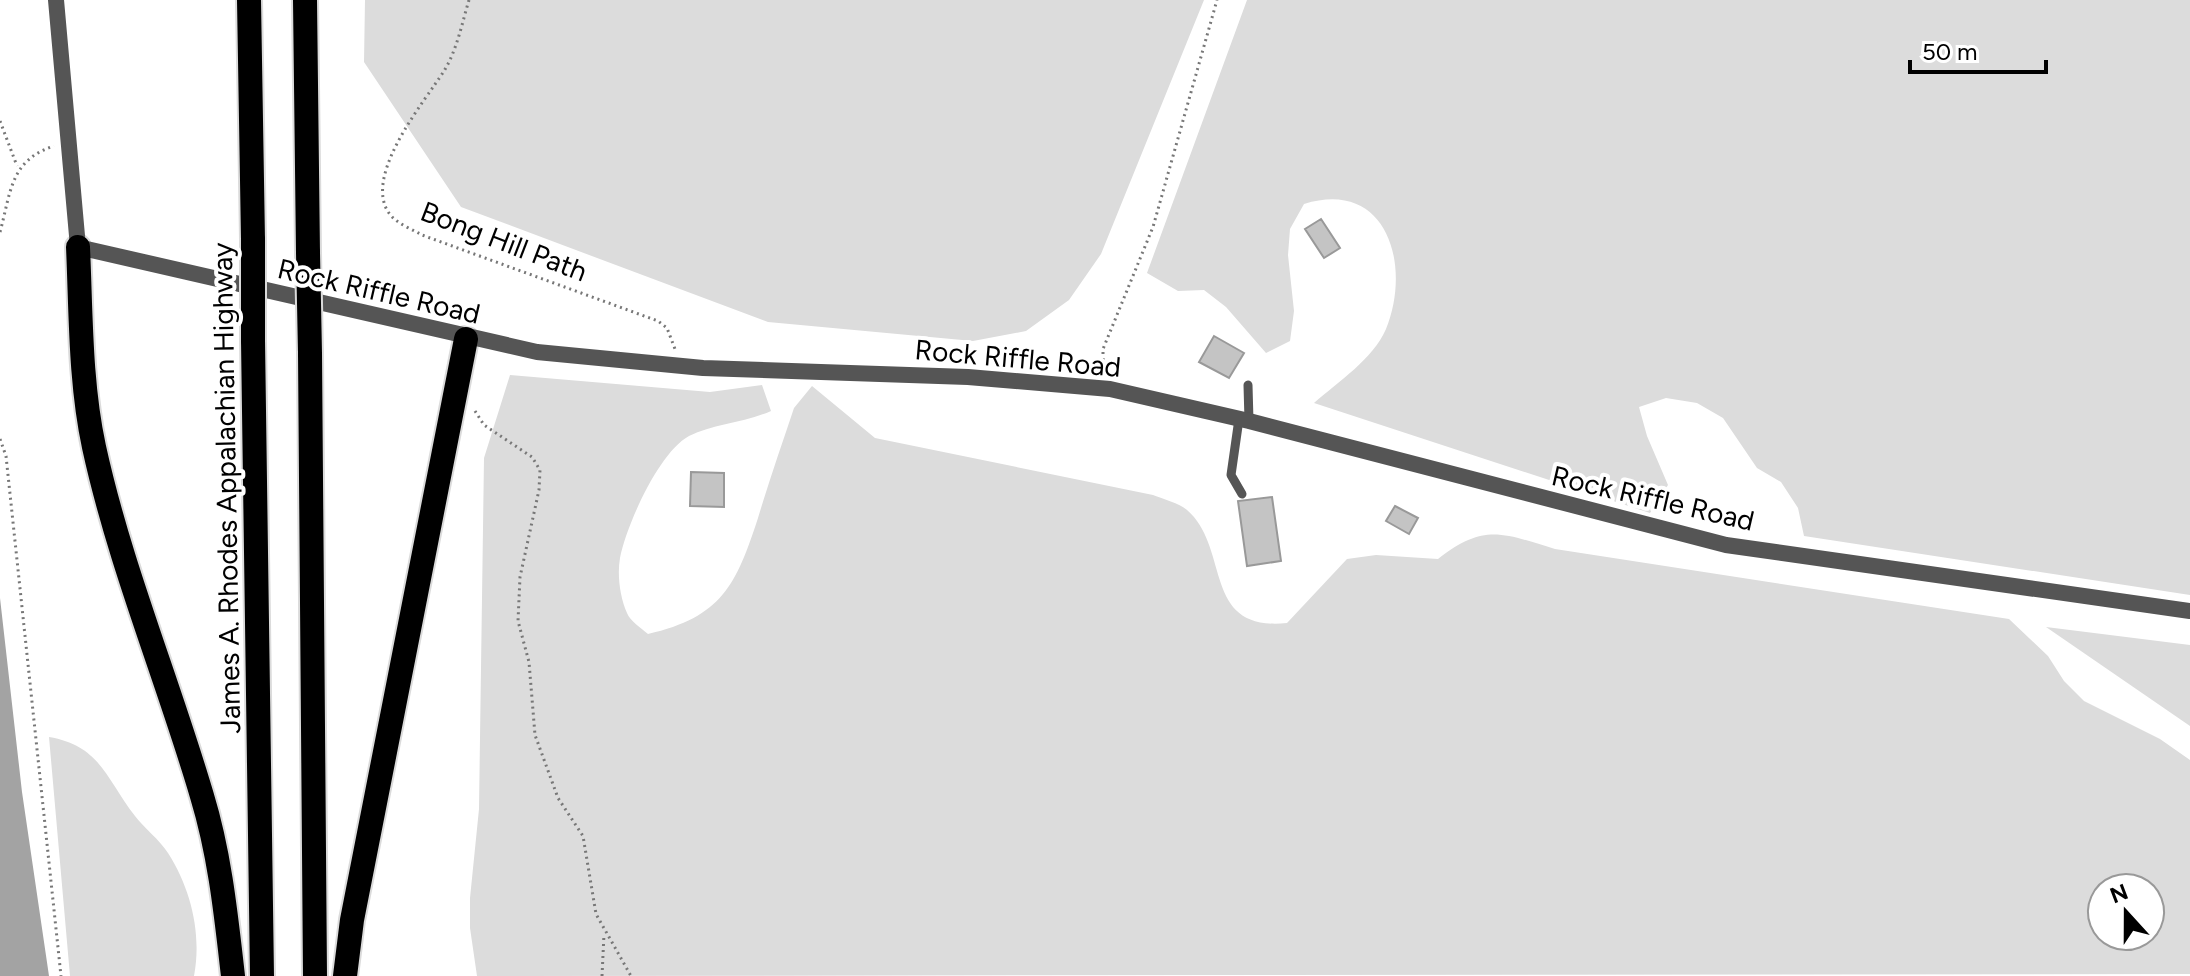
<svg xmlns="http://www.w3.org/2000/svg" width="2190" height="976" font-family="Figtree,sans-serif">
<rect width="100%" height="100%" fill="#fff"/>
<path fill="#dcdcdc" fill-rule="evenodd" d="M365 0H1204L1101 254 1069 300 1026 331 973 341 768 322 461 207 364 62Z
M1247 0H2190V595L1804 536 1798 508 1781 482 1757 468 1723 418 1697 403 1666 398 1639 407 1647 436 1668 485 1650 513 1314 403C1338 382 1373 359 1386 329 1412 265 1387 178 1304 204L1290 229 1288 255 1294 311 1290 341 1266 353 1226 307 1204 290 1178 291 1147 273Z
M510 375 710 392 762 385 771 411C744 423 713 424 689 436 659 452 626 526 620 558 617 575 620 597 627 613 630 621 641 628 648 634 722 617 736 585 758 518 769 481 782 444 794 408L812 386 875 438 1153 495C1163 499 1179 503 1187 510 1231 548 1201 632 1287 623L1347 559 1376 555 1438 559C1484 523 1502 533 1555 549L2009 619 2048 656 2064 681 2084 701 2160 739 2190 760V974L477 976 470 928V898L479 809 484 458ZM2102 888H2150V936H2102Z
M2046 627 2190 645V726Z
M49 737C101 746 106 779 135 816 145 829 159 839 168 853 191 889 202 934 194 976H70Z"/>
<path fill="#a3a3a3" d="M0 598 22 792 49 976H0Z"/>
<path fill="#c4c4c4" stroke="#999" stroke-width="2" d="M1321 219 1340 248 1324 258 1305 229Z
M1214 336 1244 353 1229 378 1199 362Z
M691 472 724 473V507L690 506Z
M1272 497 1281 561 1247 566 1238 501Z
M1395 506 1418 518 1409 534 1386 521Z"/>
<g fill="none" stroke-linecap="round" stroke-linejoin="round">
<g stroke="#dbdbdb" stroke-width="28">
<path id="motorway" d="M249 0 253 240
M305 0 308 253
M78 247C81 313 80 382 94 447 120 566 168 680 202 796 220 855 226 915 233 976
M253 340 262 976
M310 353 315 976
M345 976 352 920 466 339"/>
</g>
<path stroke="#777" stroke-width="3" stroke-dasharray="2 4" stroke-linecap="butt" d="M469 0C462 23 457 50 444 71 425 101 366 171 387 210 394 223 410 228 422 235L658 321 667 328 675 349
M0 121 17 166
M0 232C11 192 10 160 54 146
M1103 372V349L1153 227 1217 0
M475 411 484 425 532 457 540 470 539 490 520 577 518 621 529 662 535 735 558 798 583 836 596 914 631 976
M0 439 6 456 61 976
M602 976 604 934"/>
<path stroke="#555" stroke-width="9" d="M1248 385 1249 421
M1239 419 1231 475 1242 494"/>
<path stroke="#555" stroke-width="16" d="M56 0 78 247 537 352 703 368 968 377 1110 389 1249 421 1726 545 2190 611"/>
<use href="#motorway" stroke="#000" stroke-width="24"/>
<g stroke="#dbdbdb" stroke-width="28" stroke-linecap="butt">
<path id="motorway-bridge" d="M253 240V340
M308 253 310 353"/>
</g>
<use href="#motorway-bridge" stroke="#000" stroke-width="24"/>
</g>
<g text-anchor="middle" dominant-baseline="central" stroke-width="8" stroke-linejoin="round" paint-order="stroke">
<g font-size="28" fill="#000" stroke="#fff">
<text transform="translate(504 241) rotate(21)">Bong Hill Path</text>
<text transform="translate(379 291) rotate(13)">Rock Riffle Road</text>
<text transform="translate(1018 358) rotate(5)">Rock Riffle Road</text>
<text transform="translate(226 488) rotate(-91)">James A. Rhodes Appalachian Highway</text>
<text transform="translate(1653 498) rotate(13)">Rock Riffle Road</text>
</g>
</g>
<g transform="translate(2126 912) rotate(339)"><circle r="38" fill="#ffffff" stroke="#999999" stroke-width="2"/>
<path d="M0-6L14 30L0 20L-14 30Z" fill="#000000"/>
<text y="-12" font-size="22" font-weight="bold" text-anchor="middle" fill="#000000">N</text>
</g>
<path d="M1910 60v12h136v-12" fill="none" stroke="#000000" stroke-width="4"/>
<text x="1922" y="60" font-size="24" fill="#000000" stroke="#ffffff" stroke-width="6" paint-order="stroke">50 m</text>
</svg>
